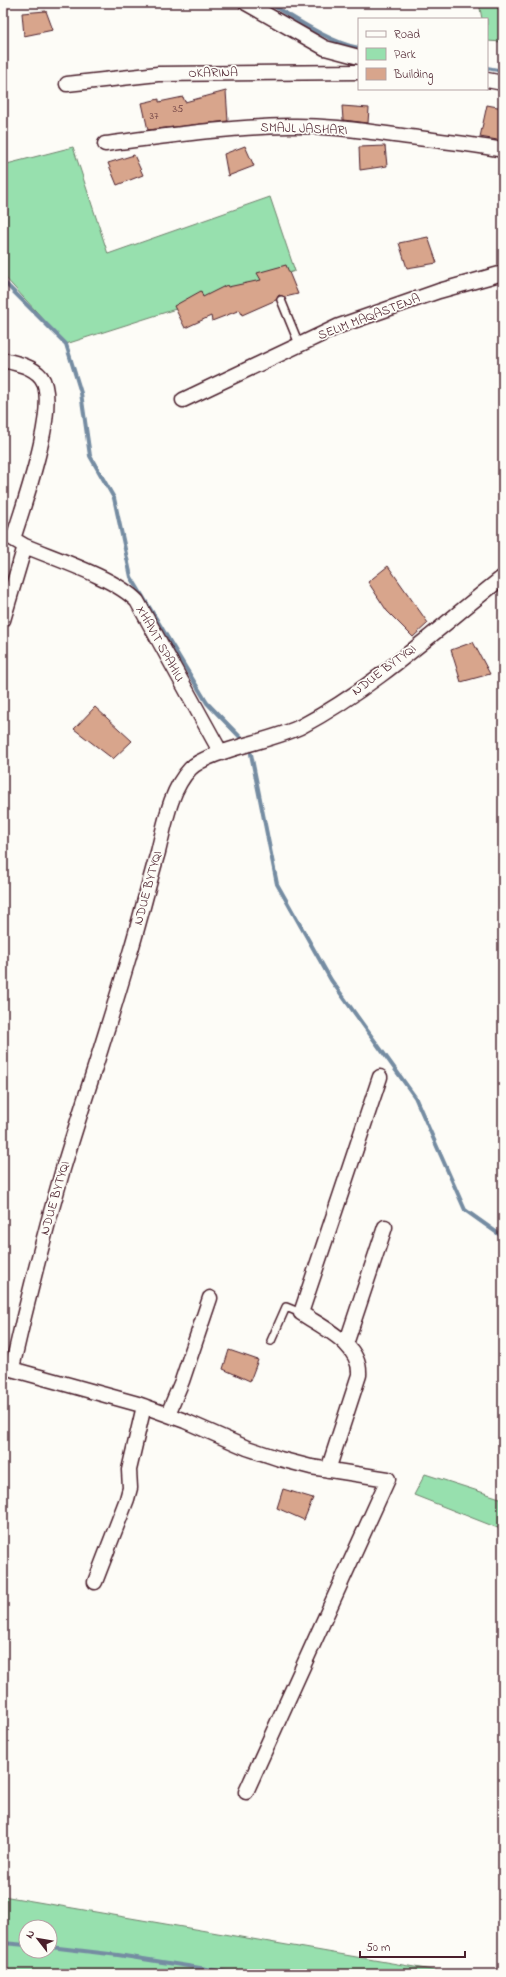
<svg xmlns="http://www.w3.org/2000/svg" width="506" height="1977" font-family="'Indie Flower',sans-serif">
<rect width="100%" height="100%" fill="#fdfcf7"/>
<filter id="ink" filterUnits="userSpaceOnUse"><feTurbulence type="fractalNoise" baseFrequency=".025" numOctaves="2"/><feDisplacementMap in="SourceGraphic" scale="8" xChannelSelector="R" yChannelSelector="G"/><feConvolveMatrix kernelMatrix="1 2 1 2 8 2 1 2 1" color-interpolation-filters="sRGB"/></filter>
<g filter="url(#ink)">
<path fill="#97e0ae" stroke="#70806c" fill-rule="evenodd" d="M479 3H503V42L487 41V19H482Z
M73 147 108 254 270 197 295 271 66 344 3 275V165Z
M425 1474 503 1499V1530L414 1495Z
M3 1896 455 1974H3ZM26 1927H50V1951H26Z"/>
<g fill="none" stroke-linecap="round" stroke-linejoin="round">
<path stroke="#758ca2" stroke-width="4" d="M269 3C294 18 331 43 359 48
M487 68 503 71
M3 281 66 344 81 393 90 456 114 498 131 577 207 703 242 739
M251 754 277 884 331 980 415 1097 465 1210 503 1237
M3 1943 26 1945
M50 1947 118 1955 238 1974"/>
</g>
<path fill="#d8a58c" stroke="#4a1f2b" d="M46 11 53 30 24 36 22 13Z
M226 91 228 121 148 130 142 103 159 99V102L183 97 185 102Z
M487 105 503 108V141L480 137Z
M342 106 369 108 368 123 343 120Z
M245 146 254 166 228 176 224 154Z
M385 146 387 166 360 170 359 147Z
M134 155 143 175 117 185 108 163Z
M428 237 437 263 407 268 399 243Z
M286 265 298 294 285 297 279 295 276 300 242 315 240 310 212 321 211 316 185 328 174 306 201 291 203 297 227 285 228 287 261 280 257 273Z
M388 566 428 623 413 637 387 611 368 582Z
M473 642 490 674 461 682 451 650Z
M95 707 132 741 113 759 74 729Z
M229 1350 258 1360 250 1381 223 1369Z
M283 1489 313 1498 304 1520 277 1508Z"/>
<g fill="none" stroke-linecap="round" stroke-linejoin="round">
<g stroke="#4a1f2b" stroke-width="10">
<path id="service" d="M281 300 299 344
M271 1341 286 1307 301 1313"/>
</g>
<g stroke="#4a1f2b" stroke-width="17">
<path id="minor" d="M246 3 325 48 359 57
M487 80 503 83
M67 84 158 74 359 72
M105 144C166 136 227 127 289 126 329 125 370 132 410 137 441 141 472 144 503 150
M3 360C16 363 32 366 41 377 61 403 22 509 13 539L25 546 3 620
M183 400 339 326 439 291 503 273
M25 546C56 559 115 578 137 601L221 753
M346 1344 385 1227
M4 1367 138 1404 185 1421 247 1448 280 1459 311 1467 388 1479 246 1792
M12 1368C27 1301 44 1235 63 1169 85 1097 109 1026 130 953 140 920 148 886 158 852 165 824 170 790 190 769 208 750 274 741 302 726 375 687 438 628 503 577
M168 1414 182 1381 210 1298
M328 1470 359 1375C361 1344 323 1328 301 1313L380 1077
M95 1582 127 1499 130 1488 129 1470 144 1406"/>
</g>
<use href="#service" stroke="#fdfcf7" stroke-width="7"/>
<use href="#minor" stroke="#fdfcf7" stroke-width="14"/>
</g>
</g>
<g text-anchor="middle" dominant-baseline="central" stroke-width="3.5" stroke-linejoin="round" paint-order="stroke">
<g font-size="11" fill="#6e4043">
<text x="178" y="109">35</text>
<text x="154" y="116">37</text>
</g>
<g font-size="13" fill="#4a1f2b" stroke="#fdfcf7">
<text transform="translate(213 73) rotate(-1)">OKARINA</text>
<text transform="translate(304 129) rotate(2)">SMAJL JASHARI</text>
<text transform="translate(369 317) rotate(-21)">SELIM MAQASTENA</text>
<text transform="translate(160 644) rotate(61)">XHAVIT SPAHIU</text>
<text transform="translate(384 670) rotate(-37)">NDUE BYTYQI</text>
<text transform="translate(148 888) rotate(-75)">NDUE BYTYQI</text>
<text transform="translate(55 1198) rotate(-74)">NDUE BYTYQI</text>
</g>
</g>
<rect width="506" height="1977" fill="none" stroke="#fdfcf7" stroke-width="16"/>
<rect x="8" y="8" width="490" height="1961" fill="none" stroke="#4a1f2b" stroke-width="1.5" filter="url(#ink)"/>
<rect x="358" y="18" width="130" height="72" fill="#fdfcf7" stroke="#b5a4a5"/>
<rect x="366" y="31" width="20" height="6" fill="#fdfcf7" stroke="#b5a4a5"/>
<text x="394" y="38" font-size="12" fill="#4a1f2b">Road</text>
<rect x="366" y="48" width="20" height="12" fill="#97e0ae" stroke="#b5a4a5"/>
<text x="394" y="58" font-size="12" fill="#4a1f2b">Park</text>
<rect x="366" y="68" width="20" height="12" fill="#d8a58c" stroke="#b5a4a5"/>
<text x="394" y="78" font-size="12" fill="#4a1f2b">Building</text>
<g transform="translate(38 1939) rotate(301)"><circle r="19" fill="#fdfcf7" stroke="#b5a4a5"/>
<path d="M0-3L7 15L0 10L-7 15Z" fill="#4a1f2b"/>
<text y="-6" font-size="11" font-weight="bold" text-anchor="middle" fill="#4a1f2b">N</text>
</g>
<path d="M360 1951v6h105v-6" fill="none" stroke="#4a1f2b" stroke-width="2"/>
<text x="366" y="1951" font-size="12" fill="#4a1f2b" stroke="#fdfcf7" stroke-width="3" paint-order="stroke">50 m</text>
</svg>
